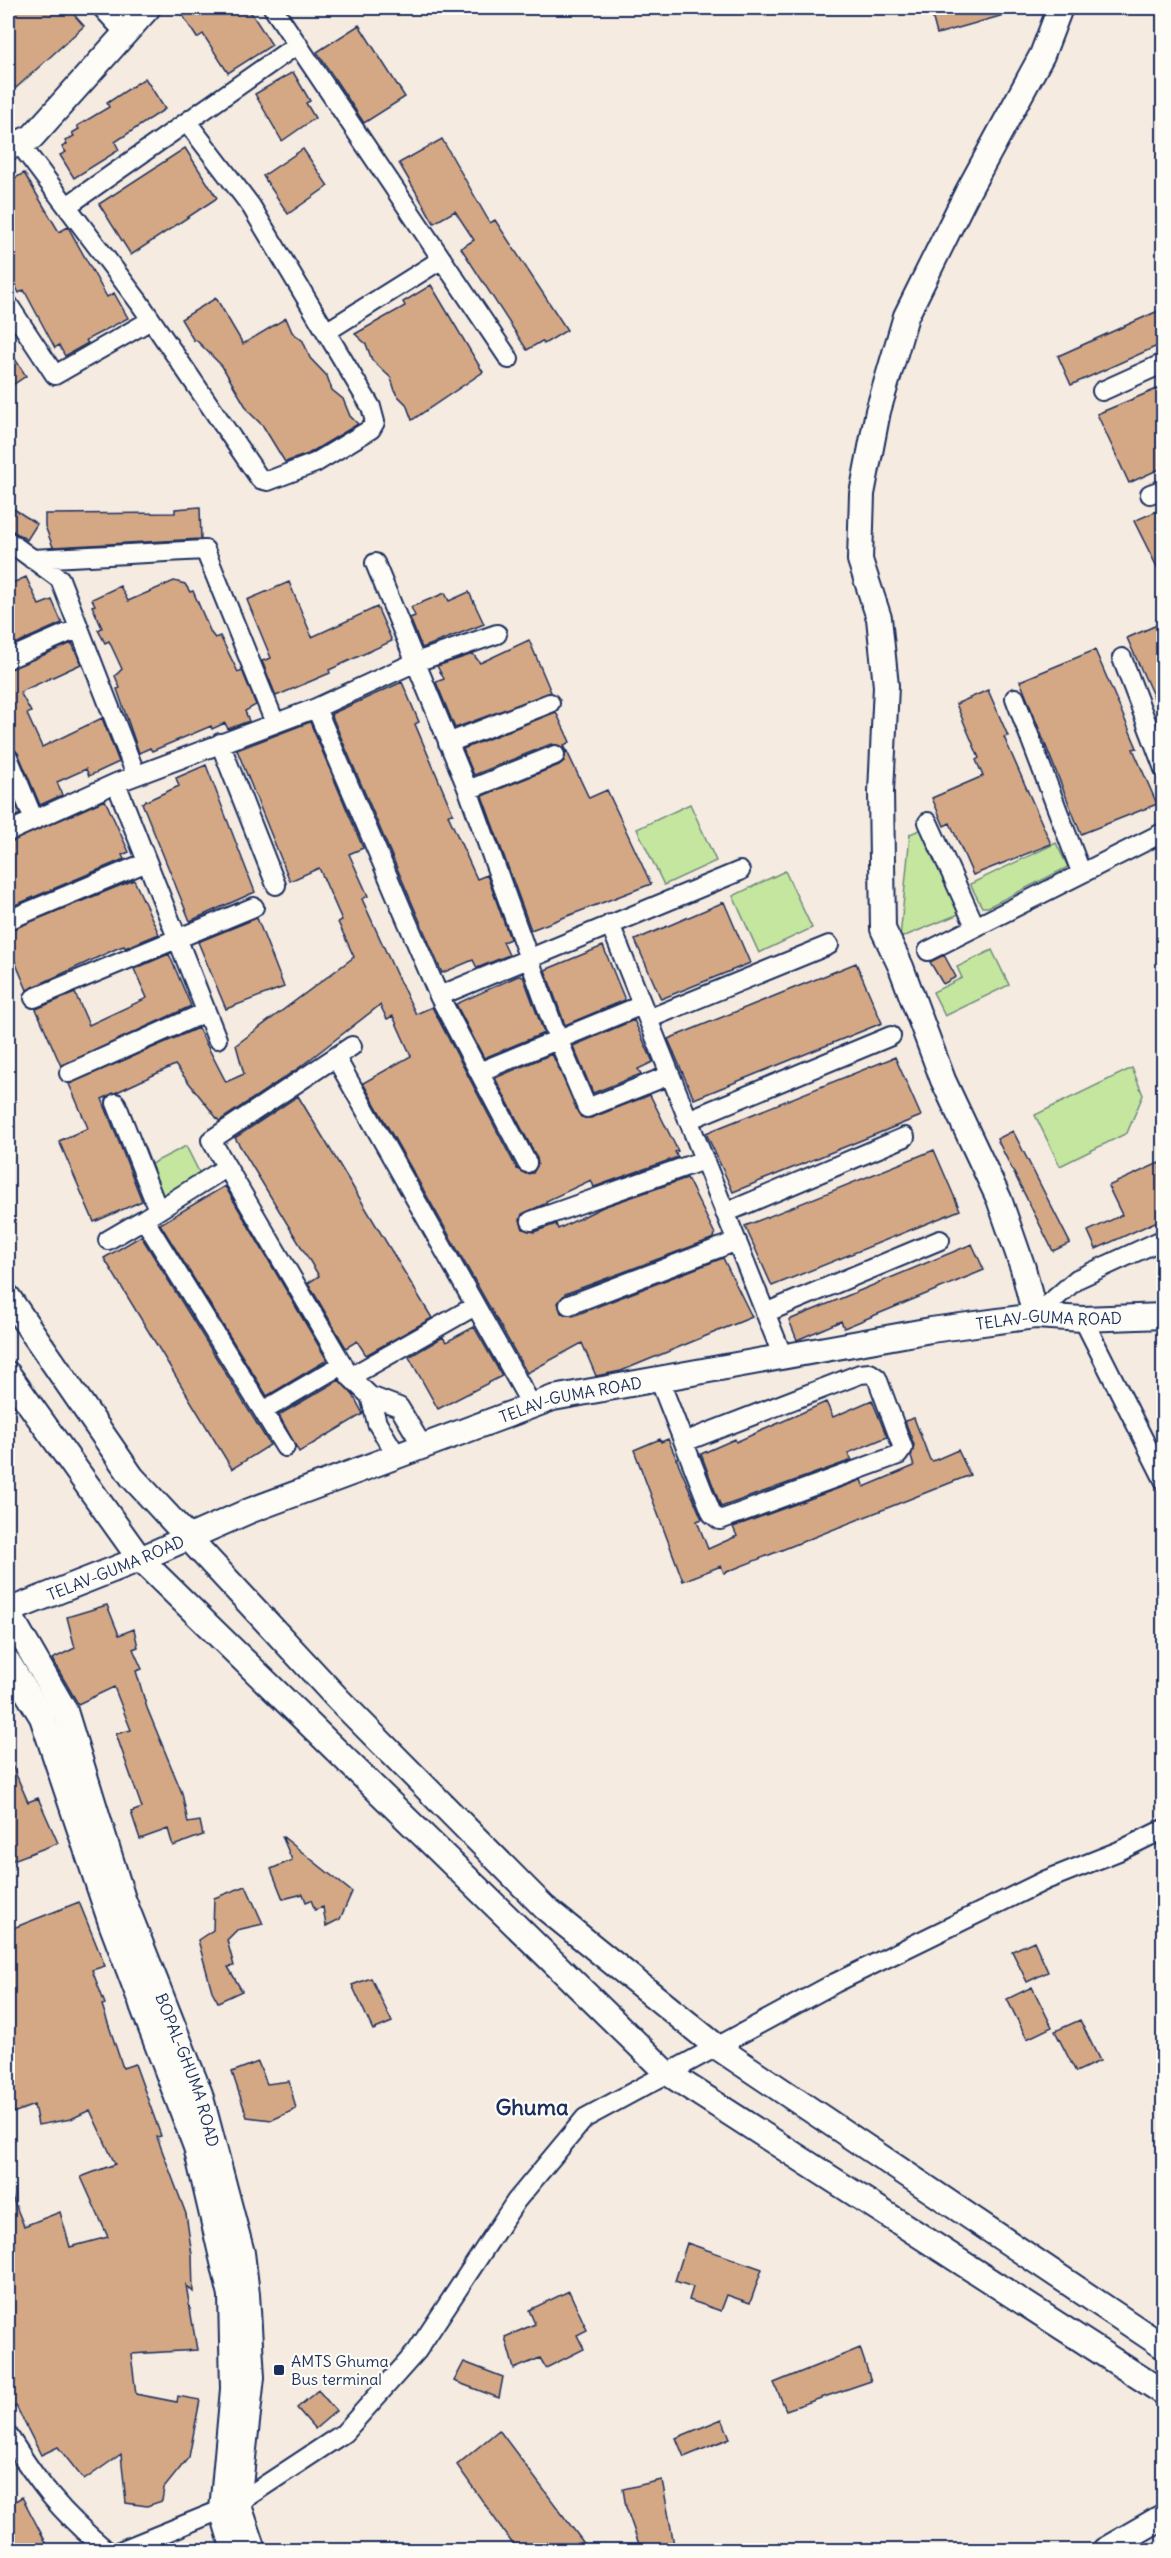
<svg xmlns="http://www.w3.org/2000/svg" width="1171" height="2558" font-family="Delius,sans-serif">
<rect width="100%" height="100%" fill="#f5ebe0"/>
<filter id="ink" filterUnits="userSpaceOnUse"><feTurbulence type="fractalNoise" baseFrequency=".0167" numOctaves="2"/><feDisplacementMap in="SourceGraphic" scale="12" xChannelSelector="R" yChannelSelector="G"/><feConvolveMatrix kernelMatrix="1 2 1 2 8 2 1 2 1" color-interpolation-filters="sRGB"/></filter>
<g filter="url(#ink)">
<path fill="#c4e69f" stroke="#708a7e" stroke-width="1.5" d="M690 804 716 861 664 885 637 829Z
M924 828 959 914 900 938 910 834Z
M1056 843 1068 867 988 907H982L970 884Z
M785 871 812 928 759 953 733 896Z
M992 950 1009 985 945 1016 933 992 962 978 957 967Z
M1132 1068 1143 1095 1127 1133 1060 1166 1035 1115Z
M186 1146 201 1176 160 1196 145 1167Z"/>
<path fill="#d4a885" stroke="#1b2f5e" stroke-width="1.5" d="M8 8H68L84 26 16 88 8 79Z
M178 8H248L272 45 228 73 203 34 197 38Z
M930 8H1010L1011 13 937 34Z
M359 25 405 97 364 123 317 52Z
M293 72 310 101 306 103 315 118 282 141 255 94Z
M145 78 165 109 115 142 119 150 74 178 60 155 66 152 62 147 67 144 65 141 74 136 72 133 79 129 77 126 109 107 107 103Z
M442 139 490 223 495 220 567 330 544 344 542 341 527 350 461 248 474 240 455 211 434 223 399 163Z
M185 148 217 198 131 255 99 204Z
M303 149 328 186 288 214 263 176Z
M24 173 59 232 68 227 107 297 114 293 128 318 86 340 88 343 65 356 59 345 55 348 24 290 19 293 8 271V182Z
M431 285 483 372 412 420 406 404 396 394 391 378 372 360 366 344 355 334 405 306 403 302Z
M216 298 243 344 286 318 292 332 303 341 310 358 327 376 332 390 343 399 350 416 358 424 308 454 285 462 263 426 249 412 222 366 196 340 194 341 181 319Z
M1158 311 1160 313 1164 311V343L1071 385 1058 356Z
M8 348 26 376 8 388Z
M1164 386V421L1158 423 1164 435V467L1129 483 1097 414Z
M8 505 37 524 27 540 8 528Z
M200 507 201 539 53 547 45 526V514L175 513V509Z
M1164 508V581L1134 521Z
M26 577 39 605 52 600 62 623 8 647V585Z
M174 581 185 584 190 592 193 591 211 633 215 638 220 636 238 672 242 670 256 705 245 711 249 721 228 729 225 723 212 729 211 726 152 751 150 748 139 753 117 689 120 688 115 676 122 669 109 641 105 643 98 630 102 628 92 606 95 605 92 599 120 586 128 601Z
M289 582 312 637 377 607 392 641 329 670 330 673 276 696 262 661 271 658 247 600Z
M469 592 484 624 422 648 410 618 415 616 411 607 445 593 449 601Z
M1164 622V720L1127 638Z
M529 640 551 692 455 728 436 682 444 679 437 666 473 654 480 663Z
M72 643 81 664 20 692 31 712 27 714 42 747 102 718 119 762 89 776 86 769 57 782 62 795 40 805 18 753 8 746V670Z
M1095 650 1137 748 1133 749 1157 804 1081 834 1020 681Z
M402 682 419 722 415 724 453 814 448 815 477 879 487 875 510 939 503 942 509 955 477 968 473 960 442 973 331 714Z
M988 690 1008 736 1004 737 1051 844 973 875 950 823 944 826 932 798 983 776 976 760 979 758 956 704Z
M556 712 570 742 564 745 589 798 607 790 651 884 531 930 482 796 559 765 564 761 566 751 561 746 551 744 474 775 463 749Z
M310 722 363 848 349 854 368 896 362 899 397 976 416 1014 432 1007 517 1169 526 1174 533 1173 538 1164 537 1158 495 1078 552 1054 581 1117 591 1118 650 1095 678 1151 675 1152 678 1157 594 1187 591 1180 546 1201 547 1203 522 1214 520 1220 523 1229 534 1232 556 1224 558 1229 603 1207 687 1178 715 1234 714 1238 565 1294 558 1303 561 1313 573 1316 723 1258 752 1317 621 1371 596 1376 582 1343 527 1373 363 1083 411 1056 393 1016 387 1019 380 1005 300 1067 219 1121 175 1065 102 1099 142 1201 94 1222 59 1141 88 1128 69 1084 198 1028 226 1082 244 1074 236 1045 354 957 338 922 342 920 319 868 290 881 237 750Z
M206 765 255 892 190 921 142 803 179 786 176 778Z
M8 785 20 814 8 820Z
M105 800 129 852 122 855 124 859 8 908V843Z
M134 880 159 934 125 948 124 946 118 948 27 990 8 945V931Z
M724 902 750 963 661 999 635 940Z
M257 918 284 987 226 1009 198 942Z
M603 946 625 1000 565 1025 545 970Z
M169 954 191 1006 61 1066 36 1009 75 993 89 1025 147 998 134 969Z
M944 955 956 977 943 984 930 962Z
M856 963 882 1023 694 1099 668 1039Z
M518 976H523L544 1033 484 1058 456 1004Z
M634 1020 653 1062 638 1069 641 1074 593 1093 573 1046Z
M895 1057 921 1116 733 1192 706 1133Z
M298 1096 432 1318 366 1355 357 1341 346 1348 308 1283 319 1276 235 1138Z
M1013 1131 1070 1243 1053 1251 997 1139Z
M934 1150 960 1210 772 1286 745 1226Z
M1159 1163 1164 1173V1218L1096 1249 1088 1231 1122 1215 1108 1186Z
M225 1186 327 1360 267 1396 160 1224Z
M141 1236 270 1445 232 1469 104 1258Z
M972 1244 984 1270 844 1328 841 1321 797 1340 789 1320Z
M474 1327 502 1376 438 1409 409 1357 443 1337 446 1342Z
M339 1380 353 1395 363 1414 299 1452 279 1415Z
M872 1400 887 1437 848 1453 852 1460 721 1507 701 1454 735 1439 736 1442 826 1402 833 1417Z
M914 1418 930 1460 933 1461 958 1450 970 1475 724 1573 721 1566 683 1581 634 1450 660 1439 661 1442 668 1439 702 1519 697 1521 708 1549 737 1536 733 1527 861 1480 864 1487 914 1466 911 1457 914 1445 905 1421Z
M107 1605 119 1635 134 1629 138 1647 133 1649 142 1669 136 1671 147 1708 182 1793 188 1823 200 1821 203 1835 173 1846 168 1829 140 1839 131 1812 142 1808 116 1734 131 1730 114 1687 78 1704 52 1659 75 1648 67 1617Z
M8 1756 28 1802 38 1798 58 1843 8 1862Z
M282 1836 352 1892 340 1919 326 1926 323 1907 315 1910 311 1900 306 1902 303 1894 283 1899 271 1869 292 1860Z
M246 1886 263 1924 237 1930 227 1940 234 1966 228 1967 242 1991 218 2002 212 1991 198 1940 213 1930 214 1898Z
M79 1902 105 1966 92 1970 105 2004 102 2005 123 2068 135 2064 161 2136 157 2137 186 2214 192 2255 193 2292 186 2285 197 2350 131 2354 136 2394 177 2402 178 2396 200 2400 189 2457 164 2488 162 2501 147 2506 126 2503 121 2454 84 2480 58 2447 41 2455 16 2406 14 2408 8 2396V2187L24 2226 60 2212 70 2247 108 2237 81 2177 115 2164 90 2110 71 2119 38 2125 34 2105 8 2115V1930Z
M1034 1941 1048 1972 1027 1982 1012 1951Z
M371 1978 392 2022 373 2030 352 1985Z
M1032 1987 1052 2027 1027 2039 1007 1999Z
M1080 2020 1100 2061 1076 2072 1055 2031Z
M258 2062 267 2084 289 2081 296 2109 272 2120 247 2117 232 2072Z
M687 2243 762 2269 750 2303 727 2295 721 2311 689 2300 693 2287 675 2281Z
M569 2291 587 2330 577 2335 584 2349 546 2368 540 2358 514 2369 505 2337 535 2324 529 2310Z
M860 2348 871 2381 786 2410 774 2383Z
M464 2362 503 2377 499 2398 454 2381Z
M318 2390 336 2411 315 2429 297 2408Z
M722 2419 730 2438 684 2457 676 2438Z
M499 2430 589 2550H517L457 2465Z
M662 2480 675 2550H641L626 2507 623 2489Z
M22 2497 32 2516 50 2550H8V2505Z"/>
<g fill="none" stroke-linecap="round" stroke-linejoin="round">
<g stroke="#1b2f5e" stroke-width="22">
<path id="street" d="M102 8 125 33
M273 8 509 359
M19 143 139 302 260 479 268 481 315 463 371 429 375 422 371 407 251 206 187 122
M67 206 298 44
M8 304 55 375 151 320
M326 332 442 259
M1102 391 1164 363
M1150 494 1164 489
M8 541 60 579 136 775
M32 559 205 550 275 723
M375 563 468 790 558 1039 587 1108 670 1075
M1122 658 1164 769
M8 659 79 628
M1015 698 1081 872
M316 708 439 996
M220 743 276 885
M448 743 550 703
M8 757 34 820
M116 783 217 1039
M468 790 555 755
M928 822 975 926
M8 832 116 783 316 708 416 662 497 634
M8 920 147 862
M610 924 783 1357
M928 951 1164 832
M34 998 254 907
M648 1019 829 945
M352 1046 211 1140 350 1377 370 1396 399 1407 423 1447
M336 1058 532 1406
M479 1072 642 1005
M69 1073 206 1012
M116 1103 158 1210
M688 1120 891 1036
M527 1163 439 996 740 871
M227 1167 144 1219 263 1411 343 1364
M725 1213 905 1137
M531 1221 704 1160
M108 1240 144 1219
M569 1305 737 1241
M765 1313 940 1240
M1035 1316 1077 1279 1164 1239
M1083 1319 1164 1480
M350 1377 475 1306
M659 1379 712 1514 720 1520 898 1455 903 1448 877 1378 870 1373 860 1374 684 1442
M370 1396 377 1423 397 1456
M263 1411 285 1447
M8 2435C39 2484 60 2512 106 2550
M122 2550 238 2503 344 2433 417 2351 516 2201 585 2118 835 1983 1046 1880 1119 1851 1164 1829"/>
</g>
<g stroke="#1b2f5e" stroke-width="28">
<g id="secondary">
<path d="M8 148 32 137 148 8"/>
<path d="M8 1297 132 1477 339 1700 545 1908 717 2047 1164 2347"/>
<path d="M1035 1316 1023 1268 999 1199 943 1080 901 967 883 929 881 792 886 686 879 618 860 560 862 494 878 411 906 316 967 193 1042 55 1060 8"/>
<path d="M8 1374 140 1559 666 2072 1164 2393"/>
<path id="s1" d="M8 1611 140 1559 249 1511 553 1398 931 1330 1035 1316 1083 1319 1164 1316"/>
<path id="s2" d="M8 1612 65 1711 123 1899 200 2094 242 2253 247 2294 252 2377 238 2503 254 2550"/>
<path d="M8 1662 42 1717 111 1923 196 2147 231 2296 233 2389 222 2510 234 2550"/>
<path d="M1105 2550 1164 2516"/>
</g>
</g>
<use href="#street" stroke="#fdfcf7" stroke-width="18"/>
<use href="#secondary" stroke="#fdfcf7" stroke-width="24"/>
</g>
</g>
<rect fill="#1b2f5e" stroke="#fdfcf7" stroke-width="2" x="273" y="2364" width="12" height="12" rx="3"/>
<g text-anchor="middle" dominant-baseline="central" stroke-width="4.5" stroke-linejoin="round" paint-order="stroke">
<g font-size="16" fill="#1b2f5e" stroke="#fdfcf7">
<text stroke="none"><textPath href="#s1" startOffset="1088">TELAV-GUMA ROAD</textPath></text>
<text stroke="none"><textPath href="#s1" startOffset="602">TELAV-GUMA ROAD</textPath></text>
<text stroke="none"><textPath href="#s1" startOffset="116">TELAV-GUMA ROAD</textPath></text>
<text stroke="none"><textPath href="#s2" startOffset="494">BOPAL-GHUMA ROAD</textPath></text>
</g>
<g font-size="16" fill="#1b2f5e" stroke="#fdfcf7" text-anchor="start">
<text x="291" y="2361">AMTS Ghuma<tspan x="291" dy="18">Bus terminal</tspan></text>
</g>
<g font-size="22" font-weight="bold" fill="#1b2f5e" stroke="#fdfcf7">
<text x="532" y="2107">Ghuma</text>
</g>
</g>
<rect width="1171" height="2558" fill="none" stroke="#fdfcf7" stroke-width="30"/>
<rect x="15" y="15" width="1141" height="2528" fill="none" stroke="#1b2f5e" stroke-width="2" filter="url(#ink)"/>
</svg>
